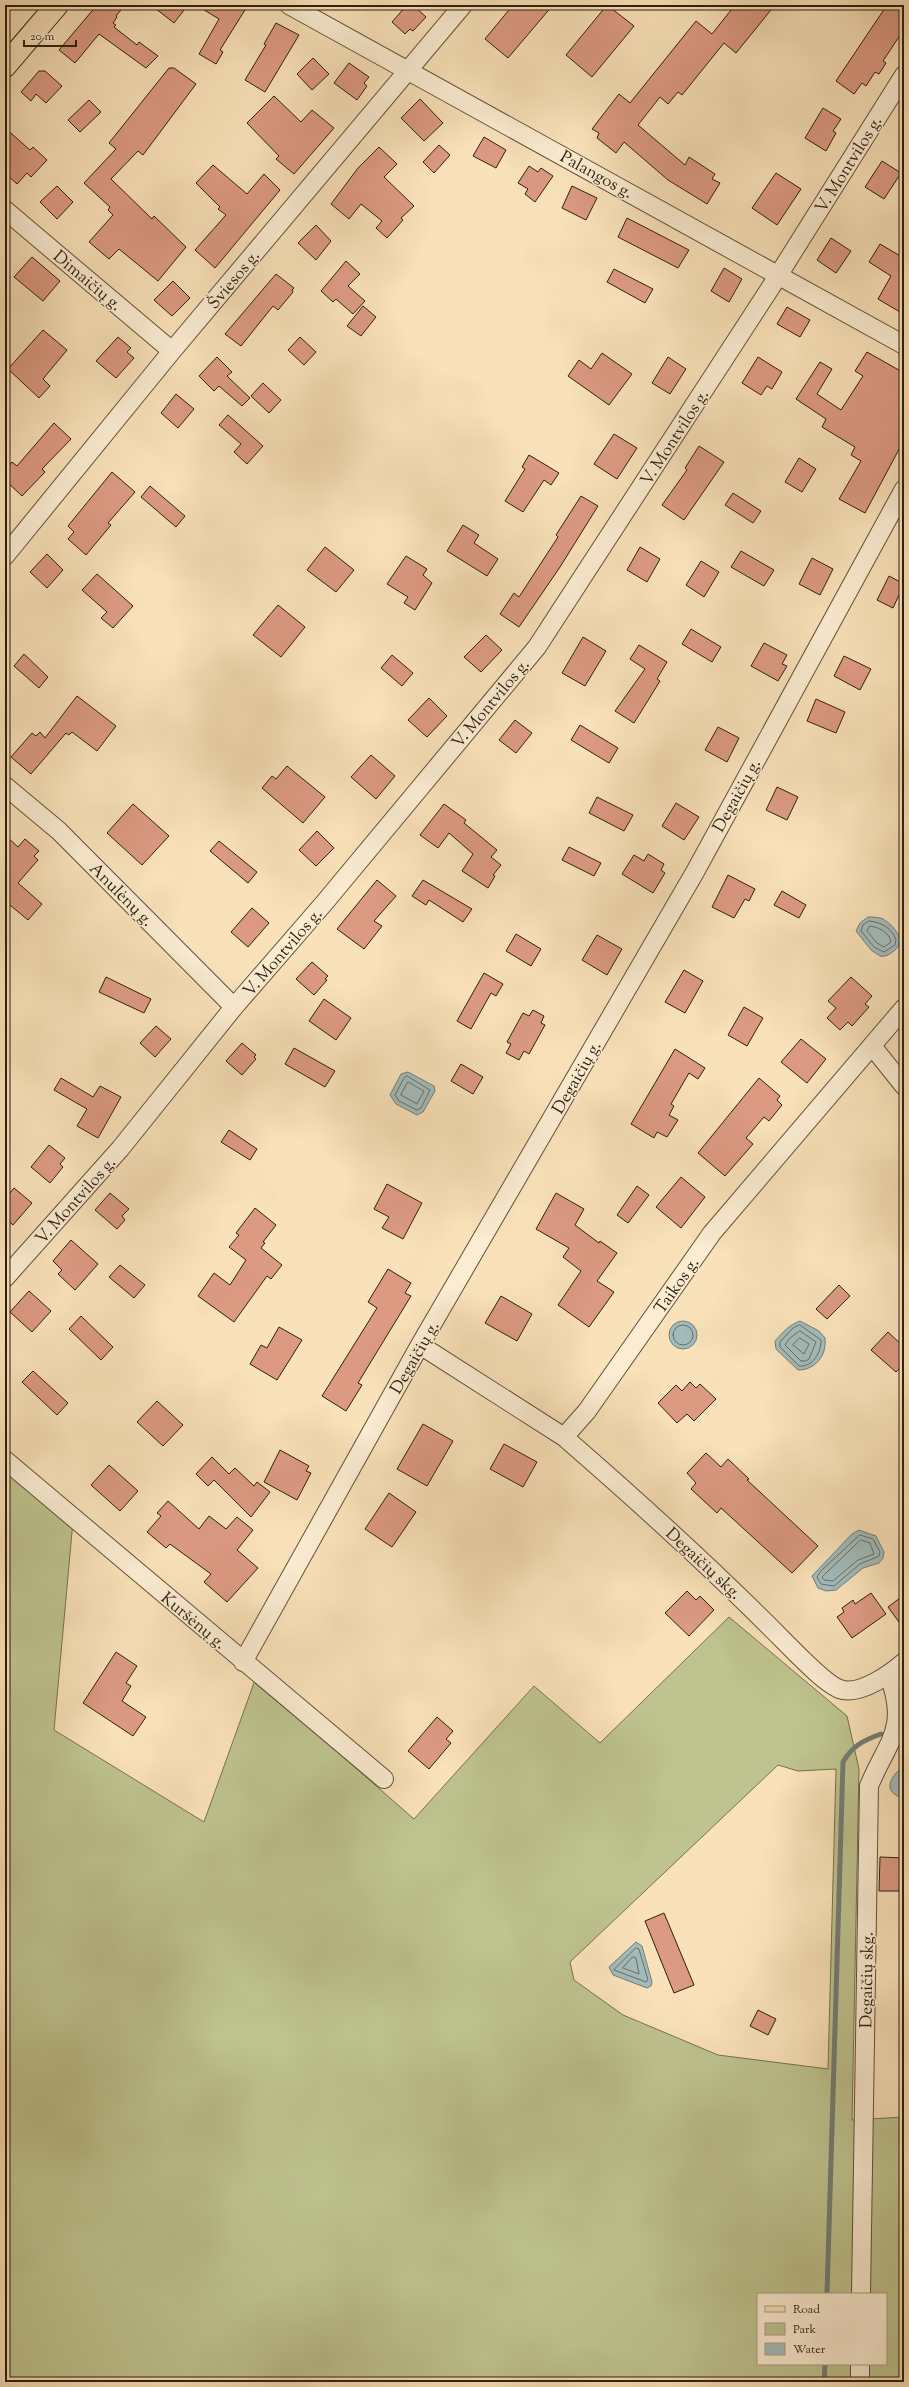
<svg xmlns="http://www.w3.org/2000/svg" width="909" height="2387" font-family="'Sorts Mill Goudy',serif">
<rect width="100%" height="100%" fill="#f9e1b9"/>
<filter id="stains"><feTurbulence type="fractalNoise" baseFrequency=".005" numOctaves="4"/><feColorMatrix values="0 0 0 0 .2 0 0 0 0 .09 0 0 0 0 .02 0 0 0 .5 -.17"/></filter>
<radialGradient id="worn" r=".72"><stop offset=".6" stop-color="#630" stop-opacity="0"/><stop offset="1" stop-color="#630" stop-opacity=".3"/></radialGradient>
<path fill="#bec38f" stroke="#76714e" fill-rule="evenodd" d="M5,1462L73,1521L54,1730L204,1822L255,1680L414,1819L534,1686L600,1743L729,1617L847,1716L859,1769L852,2120L904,2117V2382H5ZM778,1765L798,1771L836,1769L828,2069L718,2055L623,2015L574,1980L570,1962ZM758,2294H886V2364H758Z"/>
<path fill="#a3bbbb" stroke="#747d75" d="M868,917C872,917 879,917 883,919C894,926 907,940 894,951C890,954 886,957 880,956L871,950L856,931L860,923Z
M408,1072L434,1086L435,1091L423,1112L417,1115L396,1104L390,1095L401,1074Z
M800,1321L819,1331L825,1338C827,1356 815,1370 798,1370L776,1349L775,1341C783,1332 789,1325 800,1321Z
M669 1335a14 14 0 1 1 28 0a14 14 0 1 1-28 0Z
M859,1530L876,1536L884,1552L883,1558L879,1563L863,1568L836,1590L826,1591L818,1588L812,1576L852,1534Z
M904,1766V1798C881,1793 890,1776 904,1766Z
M636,1942L642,1946L652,1982L651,1986L647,1988L613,1975L609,1967Z"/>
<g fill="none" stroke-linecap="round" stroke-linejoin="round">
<path stroke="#686d64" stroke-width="1" d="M869,921C881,922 892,928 896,940L895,945L884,952L874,947L861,931L863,925Z
M870,926C879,927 890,933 891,942L884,947L877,943L867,931Z
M407,1076L430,1090L421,1108L417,1110L399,1101L395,1095L404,1078Z
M408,1082L424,1091L417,1104L401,1095Z
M800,1325L821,1340C821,1353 813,1367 799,1366L780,1347V1342L793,1328Z
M673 1335a10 10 0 1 1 20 0a10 10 0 1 1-20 0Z
M800,1331L816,1342L809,1359L806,1361H801L785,1345L789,1339Z
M800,1338L809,1344L804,1354L793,1345Z
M860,1535L873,1539L880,1552L879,1556L860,1564L834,1586L821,1584L817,1577L821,1571Z
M861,1540L870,1543L874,1554L858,1560L833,1581L824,1580L822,1577L825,1574Z
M636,1948L639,1949L648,1980L646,1982L614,1970Z
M633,1957L636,1958L639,1974L623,1968Z"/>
<path stroke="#747d75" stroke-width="5" d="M827,2294L843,1762C852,1746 864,1740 881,1734
M824,2382L825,2364"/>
</g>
<path fill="#dc9a83" stroke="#2e1f0d" d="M97,5H125L116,16L117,17L113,23L116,25L114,27L137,45L139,42L158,56L146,68L99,34L75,63L59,50Z
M151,5H188L174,23Z
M196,5H248L220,50L223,52L216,64L199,54L219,19Z
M407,5H413L426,17L413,31L410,29L405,34L392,22Z
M513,5H553L508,58L485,39Z
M607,5L634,26L592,77L566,55Z
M735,5H775L736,53L724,43L682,95L678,92L668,104L660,97L638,125L685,165L689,157L715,174L712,179L720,183L707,204L668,180L624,142L616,153L597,138L599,133L592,129L619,94L630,103L696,21L712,34Z
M887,5H896L904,10V29L883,61L886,63L879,74L875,72L866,86L862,83L854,94L836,81Z
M276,23L299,35L265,92L245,80L266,45L264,44Z
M313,58L329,74L312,90L297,74Z
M349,63L369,77L364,83L367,86L357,100L334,83Z
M169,68H174L196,84L143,155L138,151L111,179L152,219L154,216L186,247L158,281L119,249L109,259L89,242L113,215L108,210L110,207L84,183L116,149L109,143Z
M39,71H45L62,86L46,103L36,94L31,101L21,92Z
M274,96L301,122L312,110L334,128L294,174L276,159L279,156L247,123Z
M420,99L443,123L424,141L401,118Z
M89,100L101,112L80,132L68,120Z
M823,108L841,119L833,131L836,133L826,151L805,138Z
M5,128L30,150L33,147L47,160L31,177L27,173L17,184L5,173Z
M484,137L506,150L496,168L473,156Z
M439,145L450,155L434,173L423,162Z
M379,147L397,164L384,177L414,206L401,218L403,220L387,238L376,228L382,221L361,204L349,219L331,204L358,168Z
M882,161L901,173L884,199L865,187Z
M213,165L247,194L264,174L280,190L215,268L195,250L226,215L218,209L220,207L196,183Z
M529,166L538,172L541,168L553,176L535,202L525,194L528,189L518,183Z
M776,173L801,189L777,225L752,208Z
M57,186L73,202L57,219L40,202Z
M572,186L597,198L586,220L562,208Z
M627,218L689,250L678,268L618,237Z
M316,225L331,241L316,260L298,243Z
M831,238L851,251L836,273L817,260Z
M880,244L902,257L904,254V305L900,312L878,299L891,276L869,262Z
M32,257L60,281L43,301L14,277Z
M346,261L360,274L348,286L365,301L353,314L336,299L333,302L321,291Z
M724,268L742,279L729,302L711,291Z
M614,269L653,289L645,303L607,282Z
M276,274L294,288L292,290L293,292L278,310L273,306L241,346L225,334Z
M173,281L190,298L172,316L154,300Z
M363,306L376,317L361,336L347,326Z
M787,307L810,320L800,337L777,324Z
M43,330L67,350L43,379L50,386L39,398L8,369Z
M118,337L131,348L127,352L134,358L116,378L96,361Z
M300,337L316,352L304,365L288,350Z
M867,352L904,373V440L865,513L839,499L861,461L851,455L855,447L822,427L826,419L796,399L820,362L832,369L817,394L841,410L863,376L855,371Z
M602,353L632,374L609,405L568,376L579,360L591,369Z
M217,357L232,372L227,376L250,398L242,406L219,386L214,391L199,376Z
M668,357L686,369L670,394L652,383Z
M758,357L782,372L772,389L767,386L761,395L742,383Z
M263,383L281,400L269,413L251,396Z
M176,394L194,409L178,428L161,413Z
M228,415L263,446L247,464L234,452L241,444L219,425Z
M54,423L71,439L42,469L45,472L22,496L5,480V470L12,462L17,466Z
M614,434L637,448L617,479L594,464Z
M699,446L724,462L684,520L662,505L687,470L685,468Z
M529,455L559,473L551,485L544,480L523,512L505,501L525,469L522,467Z
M799,458L816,469L802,492L785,482Z
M112,472L135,492L108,523L111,525L86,555L68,539L74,532L68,526Z
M150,486L185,516L176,527L141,497Z
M733,493L761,511L753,523L725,505Z
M581,496L598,506L560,567L519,627L500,614L514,593L519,597L558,537L556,535Z
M463,525L479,535L474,543L498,559L487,576L447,551Z
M325,547L354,570L336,592L307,570Z
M640,547L660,559L647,582L627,570Z
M741,551L774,570L764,586L731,567Z
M47,554L63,570L47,588L30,572Z
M406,556L427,569L423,575L432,583L415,610L404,603L408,597L387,584Z
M812,558L833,569L820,595L799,584Z
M701,561L719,572L704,597L686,585Z
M97,574L133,606L113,628L101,618L107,612L82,590Z
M889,576L904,584L893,608L877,600Z
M278,605L305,627L281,657L253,635Z
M691,629L721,647L712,662L682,644Z
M486,635L502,650L481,672L464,657Z
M583,637L606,651L585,686L562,673Z
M764,643L787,655L782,664L787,666L778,681L751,666Z
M639,645L667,662L657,679L660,681L634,723L615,711L645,669L630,659Z
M24,654L48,677L39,688L14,666Z
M392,655L413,673L402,686L381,668Z
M844,656L871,669L860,690L834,676Z
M77,696L116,726L97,751L72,732L69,735L66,733L31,774L11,757L32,733L36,736L40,732L45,738Z
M429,698L447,716L427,737L408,720Z
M816,699L845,712L836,733L807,721Z
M515,720L532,733L516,753L499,740Z
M580,725L618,748L609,763L571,740Z
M718,727L739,738L727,762L705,750Z
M371,755L395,776L376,799L351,777Z
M287,766L325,797L303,823L262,788L272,776L276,779Z
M777,787L798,797L787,820L766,810Z
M597,797L633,815L624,831L589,813Z
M676,803L699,817L684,840L662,826Z
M133,804L169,836L142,865L107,833Z
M444,804L466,820L464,823L497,850L491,857L501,865L493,875L495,876L488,888L462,871L473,854L449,833L438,848L420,835Z
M317,831L334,848L316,866L299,850Z
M5,835L18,847L25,839L39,851L34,856L38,860L18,883L42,904L28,920L5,901Z
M219,841L257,872L248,883L210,851Z
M569,847L601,863L594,876L562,860Z
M648,854L664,864L661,870L665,873L653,893L622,874L634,855L644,861Z
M728,875L755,889L749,901L745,899L734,918L712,907Z
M377,880L396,896L374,921L382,926L364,949L337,929Z
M423,880L472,909L463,922L429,900L426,905L412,896Z
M782,891L806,905L799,918L774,905Z
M252,908L269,923L248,947L231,932Z
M516,934L541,949L531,966L506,951Z
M597,935L622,949L607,975L582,960Z
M312,962L328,976L325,979L327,980L314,995L296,979Z
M684,970L703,981L685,1013L665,1002Z
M484,973L503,984L496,996L491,993L471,1029L457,1021Z
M106,977L151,999L144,1013L99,992Z
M851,977L872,996L865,1004L869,1007L852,1026L848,1022L840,1030L827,1018L836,1008L828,1001Z
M324,999L351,1018L336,1040L309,1021Z
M744,1007L763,1018L747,1046L728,1035Z
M533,1010L544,1016L541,1023L545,1025L529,1054L524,1051L519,1060L506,1053L511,1044L507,1042L523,1013L529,1016Z
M156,1026L171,1039L155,1057L140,1043Z
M801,1039L826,1059L807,1083L781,1062Z
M242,1043L256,1055L254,1057L256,1059L242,1075L226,1061Z
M294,1048L335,1071L325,1087L285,1064Z
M675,1049L705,1068L698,1079L689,1073L671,1104L674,1106L669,1115L678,1120L667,1137L657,1132L654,1138L631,1124Z
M461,1064L483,1077L473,1094L451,1081Z
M61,1078L93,1097L100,1086L121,1097L98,1138L77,1126L87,1109L54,1090Z
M759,1078L780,1096L777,1100L782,1105L769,1121L764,1117L746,1138L753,1144L725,1176L698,1153Z
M229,1130L257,1149L250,1160L221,1142Z
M49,1145L65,1158L60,1164L63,1167L50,1183L31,1167Z
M681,1177L705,1197L681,1228L656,1207Z
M387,1184L422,1203L403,1239L382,1228L389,1217L374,1209Z
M637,1186L649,1195L628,1223L617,1215Z
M14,1188L32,1203L13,1225L5,1218V1199Z
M110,1193L129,1209L122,1216L125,1220L117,1229L95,1210Z
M556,1193L584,1209L575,1225L599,1243L600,1241L617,1253L597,1281L614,1292L589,1327L558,1305L581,1271L563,1257L569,1248L536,1229Z
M255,1208L276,1225L263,1242L265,1243L261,1248L282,1265L271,1279L267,1276L234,1322L198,1296L214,1273L230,1285L246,1260L229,1247L239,1235L236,1233Z
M71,1240L98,1264L75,1290L58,1274L62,1270L53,1261Z
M120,1265L145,1285L134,1298L109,1277Z
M388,1269L411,1283L405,1293L411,1296L358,1383L362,1385L346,1411L322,1396L377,1308L368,1302Z
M839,1285L850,1296L827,1319L816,1309Z
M29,1291L51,1311L32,1332L10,1312Z
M501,1296L532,1314L517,1341L485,1323Z
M81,1316L113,1347L101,1360L69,1329Z
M279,1327L302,1340L277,1380L250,1364L261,1345L267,1348Z
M888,1332L904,1347V1364L896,1372L871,1350Z
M33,1371L68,1403L57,1415L22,1382Z
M690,1382L696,1388L700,1384L716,1399L694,1421L687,1414L677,1423L658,1403L676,1385L682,1391Z
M157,1401L183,1425L163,1446L137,1422Z
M423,1424L453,1441L427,1486L397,1469Z
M504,1444L537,1462L523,1487L490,1469Z
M280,1450L309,1466L306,1471L311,1473L297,1500L264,1482Z
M706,1453L721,1467L728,1459L749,1479L747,1480L818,1546L792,1573L721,1508L717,1513L691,1489L696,1483L687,1473Z
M212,1457L229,1474L235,1468L254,1486L257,1482L270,1492L251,1517L214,1480L208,1486L196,1474Z
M109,1465L138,1491L120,1511L91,1485Z
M389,1493L416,1512L392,1547L365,1529Z
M168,1501L199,1529L209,1516L226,1529L237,1517L253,1530L237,1550L258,1568L227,1602L204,1582L211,1574L170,1544L166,1548L147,1532L161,1516L157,1513Z
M687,1591L696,1600L700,1596L714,1610L689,1636L665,1613Z
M871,1593L886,1614L852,1638L837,1617L844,1612L842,1608L853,1600L855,1604Z
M904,1595V1629L888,1607Z
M116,1652L137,1666L126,1683L131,1686L122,1701L146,1717L133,1736L83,1703Z
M437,1717L453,1731L446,1739L451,1743L429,1769L408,1751Z
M880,1857L904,1858V1891H879Z
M664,1913L694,1985L674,1993L645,1921Z
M758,2010L776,2019L768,2035L750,2026Z"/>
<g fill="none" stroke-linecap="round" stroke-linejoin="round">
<g stroke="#615038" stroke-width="20">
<path id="minor" d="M289,5L904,345
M5,210L172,351
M5,556L172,351L463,5
M5,786L59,831L234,1007
M872,1046L904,1086
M5,1278L120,1149L234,1007L325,902L537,647L769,290L904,75
M420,1345L564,1437L587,1411L712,1233L904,1008
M564,1437C640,1503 714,1570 785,1642C796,1653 829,1688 843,1690C862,1694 890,1674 904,1662
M5,1460L384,1779
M243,1662L420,1345L695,872L904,489
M861,2294L869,1786C887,1742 909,1729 889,1676
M860,2382V2364"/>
</g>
<g stroke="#2e1f0d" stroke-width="24">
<path id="major" d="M5,66L57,5"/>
</g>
<use href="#minor" stroke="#fbecd2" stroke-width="18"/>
<use href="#major" stroke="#f9e1b9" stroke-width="22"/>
</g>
<g text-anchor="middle" stroke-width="3" stroke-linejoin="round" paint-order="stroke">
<g font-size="17" fill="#2e1f0d" stroke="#fbecd2">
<text transform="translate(848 164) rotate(-58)" y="6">V. Montvilos g.</text>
<text transform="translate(597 174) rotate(29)" y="6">Palangos g.</text>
<text transform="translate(233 279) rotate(-50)" y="6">Šviesos g.</text>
<text transform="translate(88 280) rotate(40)" y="6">Dimaičių g.</text>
<text transform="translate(674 437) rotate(-57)" y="6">V. Montvilos g.</text>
<text transform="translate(490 703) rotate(-50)" y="6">V. Montvilos g.</text>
<text transform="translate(736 795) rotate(-61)" y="6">Degaičių g.</text>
<text transform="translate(122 894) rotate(45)" y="6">Anulėnų g.</text>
<text transform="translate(282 952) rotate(-49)" y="6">V. Montvilos g.</text>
<text transform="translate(576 1077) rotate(-60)" y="6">Degaičių g.</text>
<text transform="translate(75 1200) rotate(-48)" y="6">V. Montvilos g.</text>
<text transform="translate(676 1285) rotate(-55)" y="6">Taikos g.</text>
<text transform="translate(414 1357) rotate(-60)" y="6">Degaičių g.</text>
<text transform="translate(704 1563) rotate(43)" y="6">Degaičių skg.</text>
<text transform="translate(194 1620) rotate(40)" y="6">Kuršėnų g.</text>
<text transform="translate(866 1980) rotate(-89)" y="6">Degaičių skg.</text>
</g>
</g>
<rect width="909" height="2387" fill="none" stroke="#f9e1b9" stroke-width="20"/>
<rect x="6" y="6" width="897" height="2375" fill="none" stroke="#2e1f0d" stroke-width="2"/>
<rect x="10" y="10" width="889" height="2367" fill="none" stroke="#2e1f0d"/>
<rect x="757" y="2293" width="130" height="72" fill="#fbecd2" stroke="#a99a83"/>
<rect x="765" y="2306" width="20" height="6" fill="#f9e1b9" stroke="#a99a83"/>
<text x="793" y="2313" font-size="12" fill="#2e1f0d">Road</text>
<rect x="765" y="2323" width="20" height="12" fill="#bec38f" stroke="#a99a83"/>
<text x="793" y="2333" font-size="12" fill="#2e1f0d">Park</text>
<rect x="765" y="2343" width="20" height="12" fill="#a3bbbb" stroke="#a99a83"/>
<text x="793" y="2353" font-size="12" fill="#2e1f0d">Water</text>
<path d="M24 40v6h52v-6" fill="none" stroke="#2e1f0d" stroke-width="2"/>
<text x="30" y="40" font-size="12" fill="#2e1f0d" stroke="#fbecd2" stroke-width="3" paint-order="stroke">20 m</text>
<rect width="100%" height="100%" filter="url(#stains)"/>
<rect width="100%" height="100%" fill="url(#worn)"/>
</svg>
